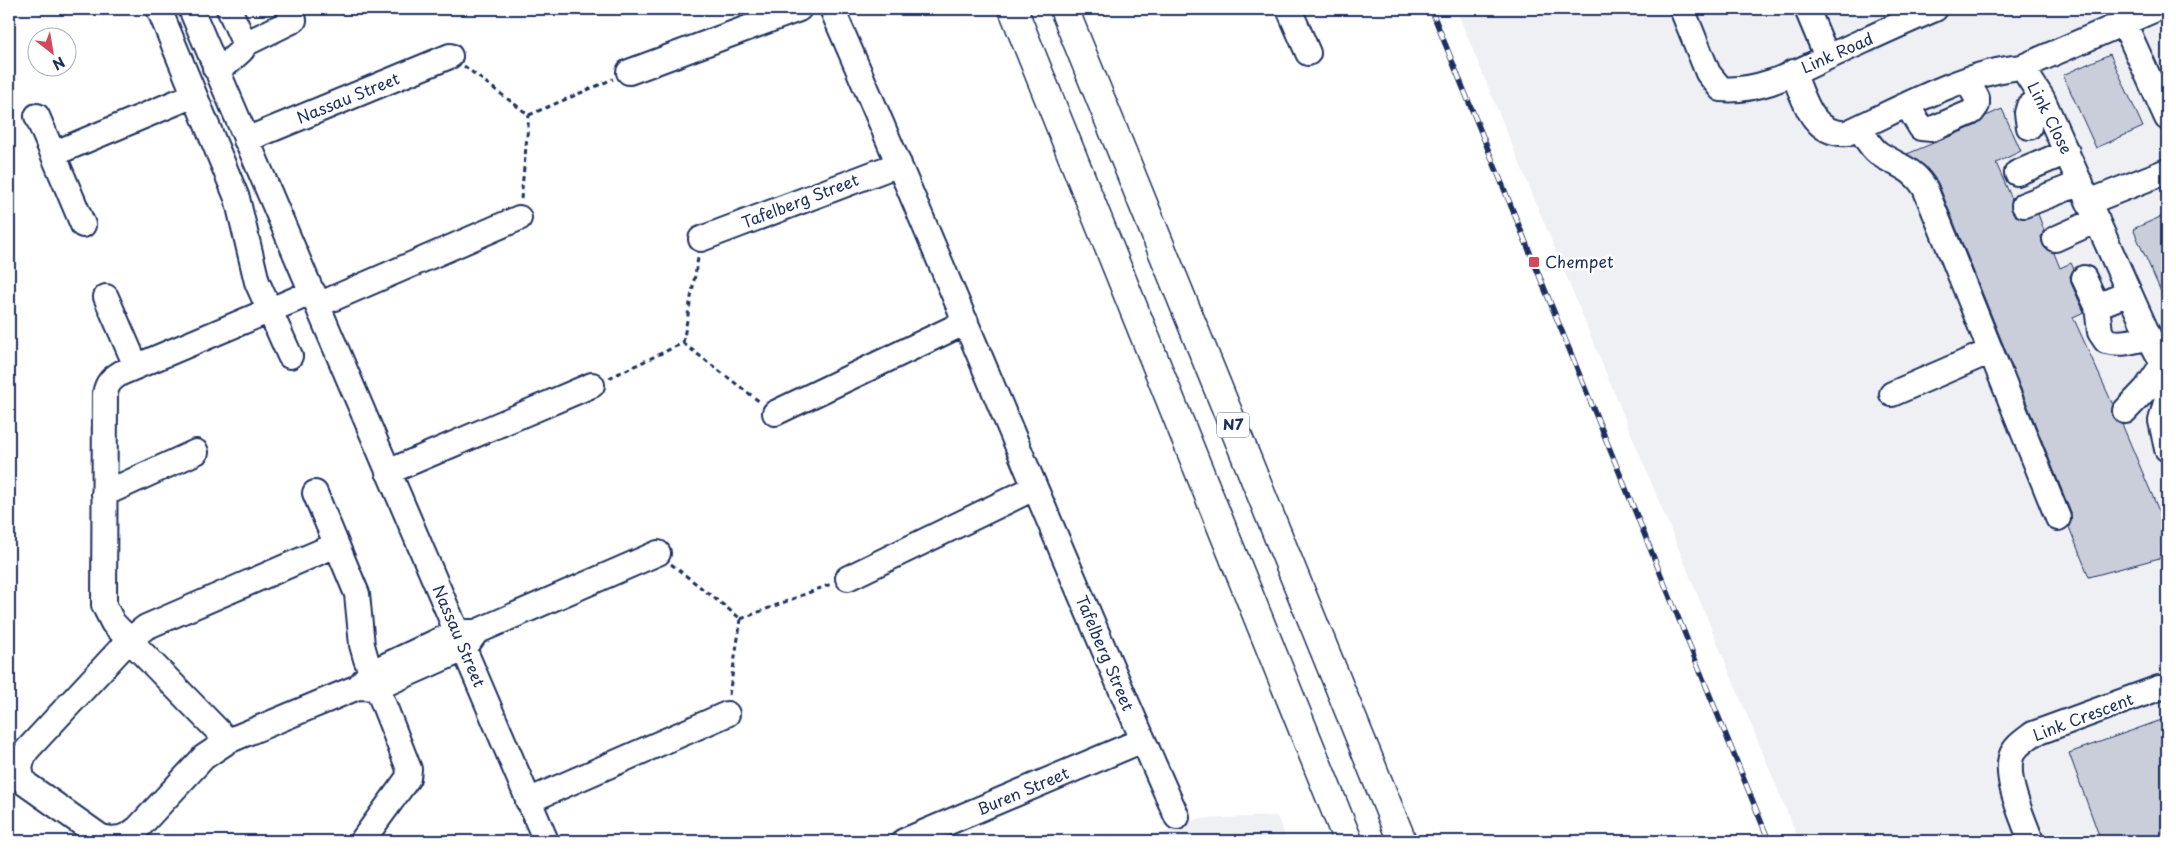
<svg xmlns="http://www.w3.org/2000/svg" width="2176" height="850" font-family="'Playpen Sans',sans-serif">
<rect width="100%" height="100%" fill="#fff"/>
<filter id="ink" filterUnits="userSpaceOnUse"><feTurbulence type="fractalNoise" baseFrequency=".02" numOctaves="2"/><feDisplacementMap in="SourceGraphic" scale="10" xChannelSelector="R" yChannelSelector="G"/><feConvolveMatrix kernelMatrix="1 2 1 2 8 2 1 2 1" color-interpolation-filters="sRGB"/></filter>
<g filter="url(#ink)">
<path fill="#eff0f4" d="M1456,9H2167V841H1799Z
M1277,816L1287,841H1144L1197,819Z"/>
<path fill="#caceda" stroke="#1b2f5e" d="M2110,54L2143,127L2096,148L2063,75Z
M2002,109L2021,151L1996,163L2012,199L2011,209L2015,215L2021,218L2038,214L2044,230L2041,237L2043,245L2047,250L2054,253L2060,268L2071,263L2074,269L2070,276L2071,283L2084,312L2073,317L2113,405L2112,415L2116,421L2122,424L2167,530V556L2089,577L2069,527L2071,520V513L1938,183L1925,166L1907,154L1977,125L1986,116Z
M2167,214V305L2133,229Z
M2167,718V841H2101L2069,753Z"/>
<g fill="none" stroke-linecap="round" stroke-linejoin="round">
<g stroke="#1b2f5e" stroke-width="28">
<path id="minor" d="M159,9L237,198L257,282L290,356
M191,9L546,841
M832,9C949,277 1058,550 1177,817
M1289,9L1308,53
M1682,9L1708,73L1721,89C1762,93 1801,69 1837,53C1870,38 1902,23 1935,9
M1807,9L1827,57
M2124,23L2167,118
M243,45L294,20
M2022,67L2156,9
M215,68L229,62L242,50L243,40L229,9
M629,72L799,9
M1793,72C1804,98 1812,136 1847,133C1900,109 1964,72 2022,67L2042,98L2149,337L2163,364L2167,367
M1907,105L1921,128L1932,129L1972,112L1977,105V98L1967,81
M37,116L83,225
M2029,127L2027,113L2029,106L2042,98
M1859,128C1865,136 1870,147 1878,153C1897,166 1912,167 1925,188L2058,518
M246,140L450,56
M53,154L194,95
M2017,173L2067,152
M2089,202L2167,171
M2024,205L2081,183
M701,239L899,164
M2055,239L2097,220
M2084,278L2097,306
M2129,293L2097,306L2100,332L2106,341C2122,345 2134,341 2149,337
M106,297L136,366
M318,305L519,218
M1892,394L1991,351
M2167,398L2161,421L2167,449
M2125,411L2146,389L2163,364
M775,413L966,322
M388,472L592,385
M315,493L357,594L362,645L366,659L409,769L408,778L362,841
M104,494L196,452
M336,545L146,627L129,640L27,750C20,762 17,772 26,784L101,837L111,839L121,838L130,834L138,828L204,757L228,741L358,687L370,673L457,632H476L658,553
M848,578L1034,488
M360,687L376,688L464,649L474,635
M228,741L113,623L104,605L105,394C107,383 111,379 121,373L313,292
M528,801L727,714
M904,841L1143,740
M2031,841C2023,818 2005,782 2011,757C2014,747 2025,740 2033,734L2159,688"/>
</g>
<g stroke="#1b2f5e" stroke-width="31">
<path id="highway" d="M1013,9L1348,841
M1064,9L1402,841"/>
</g>
<path stroke="#1b2f5e" stroke-width="3" stroke-dasharray="5 4" stroke-linecap="butt" d="M464,66L529,115
M529,115L613,79
M521,199L529,115
M683,343L760,402
M683,343L698,258
M609,378L683,343
M671,564L741,619
M741,619L831,584
M729,695L741,619"/>
<use href="#minor" stroke="#fff" stroke-width="24"/>
<use href="#highway" stroke="#fff" stroke-width="28"/>
<g stroke="#1b2f5e" stroke-width="5.5">
<path id="rail" d="M1431,9L1769,841"/>
</g>
<use href="#rail" stroke="#fff" stroke-width="4" stroke-dasharray="11" stroke-linecap="butt"/>
</g>
</g>
<rect fill="#d1495b" stroke="#fff" stroke-width="2" x="1528" y="256" width="12" height="12" rx="2.5"/>
<g text-anchor="middle" stroke-width="5" stroke-linejoin="round" paint-order="stroke">
<rect fill="#fff" stroke="#5f6d8e" stroke-width="1" x="1217" y="412.5" width="32" height="25" rx="4"/>
<g font-size="15" font-weight="bold" fill="#1b2f5e">
<text x="1233" y="430">N7</text>
</g>
<g font-size="16" fill="#1b2f5e" stroke="#fff">
<text transform="translate(1837 53) rotate(-24)" y="6">Link Road</text>
<text transform="translate(348 98) rotate(-22)" y="6">Nassau Street</text>
<text transform="translate(2050 118) rotate(63)" y="6">Link Close</text>
<text transform="translate(800 201) rotate(-21)" y="6">Tafelberg Street</text>
<text transform="translate(459 636) rotate(67)" y="6">Nassau Street</text>
<text transform="translate(1105 653) rotate(67)" y="6">Tafelberg Street</text>
<text transform="translate(2083 717) rotate(-21)" y="6">Link Crescent</text>
<text transform="translate(1023 791) rotate(-23)" y="6">Buren Street</text>
</g>
<g font-size="16" fill="#1b2f5e" stroke="#fff" text-anchor="start">
<text x="1545" y="268">Chempet</text>
</g>
</g>
<rect width="2176" height="850" fill="none" stroke="#fff" stroke-width="30"/>
<rect x="15" y="15" width="2146" height="820" fill="none" stroke="#1b2f5e" stroke-width="2" filter="url(#ink)"/>
<g transform="translate(52 52) rotate(149)"><circle r="24" fill="#ffffff" stroke="#a4acbf"/>
<path d="M0-4L9 19L0 12L-9 19Z" fill="#d1495b"/>
<text y="-8" font-size="14" font-weight="bold" text-anchor="middle" fill="#1b2f5e">N</text>
</g>
</svg>
